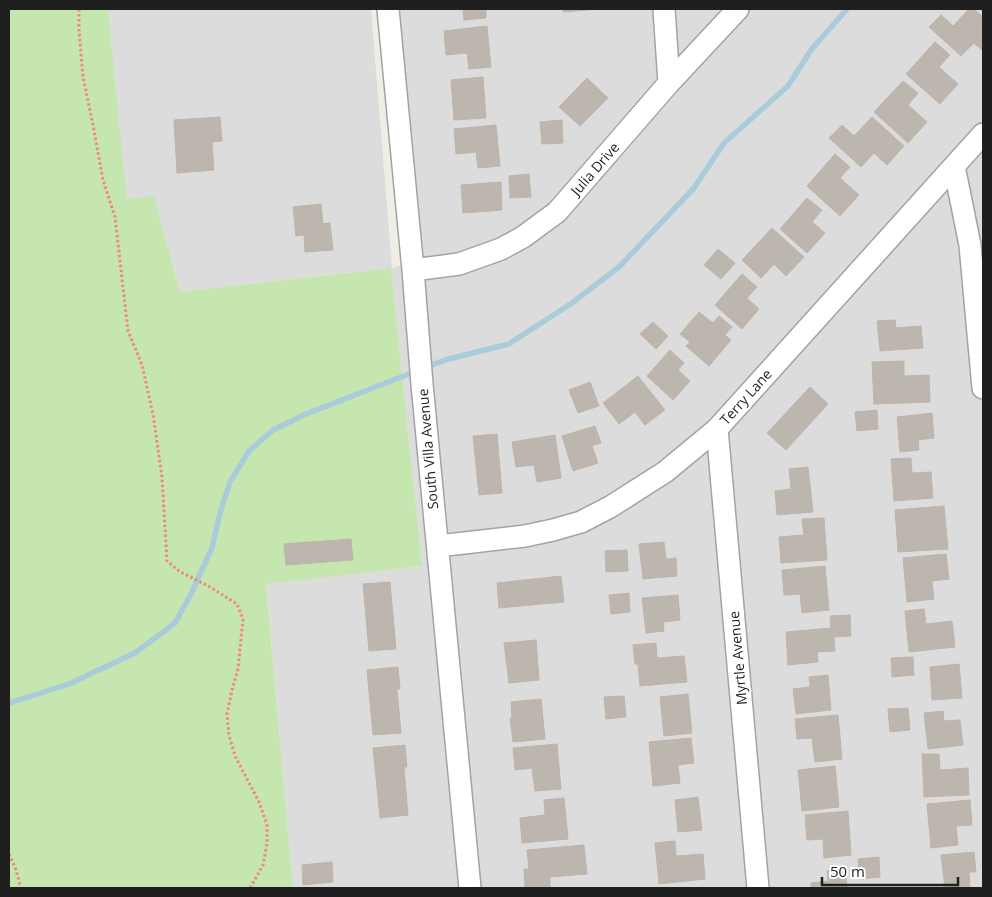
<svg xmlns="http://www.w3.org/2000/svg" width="992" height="897" font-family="'Open Sans',sans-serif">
<rect width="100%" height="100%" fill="#efede6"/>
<path fill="#dddcdc" d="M108,9H371L392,268L422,261L396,9H983V888H293L266,583L422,566L391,268L180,292L154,197L127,200Z"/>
<path fill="#c6e6af" d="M9,9H108L127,199L154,196L180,292L391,268L422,566L266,584L293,888H9Z"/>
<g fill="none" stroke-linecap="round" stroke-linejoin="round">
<path stroke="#a9ccda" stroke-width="5.5" d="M9,703L69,684L135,653L175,623L191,594L212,548L220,513L230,482L249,451L273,430L306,414L445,360L509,344L572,303L619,267L694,188L724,143L788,86L811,50L847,9"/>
</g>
<path fill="#bcb6af" stroke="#c0b4a9" d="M463,9H486V18L464,20Z
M563,9H600L563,12Z
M969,9H974L983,17V51L974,43L961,56L929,27L941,15L953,26Z
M487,26L491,67L469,69L467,53L446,55L444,31Z
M935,42L950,55L939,67L958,84L940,104L906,74Z
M483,77L486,118L454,120L451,80Z
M587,78L608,98L580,126L559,107Z
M903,81L918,93L908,105L927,122L908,143L874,112Z
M220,117L222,141L212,142L214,170L177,173L174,120Z
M872,117L904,146L887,165L874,153L861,167L829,138L842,125L854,136Z
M562,120L563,143L542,144L540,122Z
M496,125L500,166L478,168L476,152L456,154L454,129Z
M835,154L850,167L840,178L859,195L840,216L807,186Z
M529,174L531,197L510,198L509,176Z
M501,182L502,210L463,213L461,185Z
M807,198L822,210L812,222L825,233L807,253L780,229Z
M321,204L323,224L330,223L333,250L305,252L304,235L296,236L293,207Z
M772,228L804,257L786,276L774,264L761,278L742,260Z
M718,249L735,263L721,279L704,265Z
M742,274L757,287L747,298L759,309L742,329L715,305Z
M699,312L713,323L719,316L732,327L725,335L731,340L709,366L686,346L690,342L680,334Z
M895,320L896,328L921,326L923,348L880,351L877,321Z
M653,322L668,336L656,349L640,334Z
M670,350L684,363L678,370L690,381L673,400L647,376Z
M904,361V376L929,375L930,402L874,404L872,362Z
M638,376L665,410L645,425L635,412L619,424L603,403Z
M590,382L599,406L578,413L569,390Z
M810,387L828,404L786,450L767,433Z
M877,410L878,429L857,431L855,412Z
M932,413L934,438L918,440L919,450L900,452L897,417Z
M595,426L601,443L592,446L598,463L573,471L562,436Z
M497,434L502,493L479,495L473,436Z
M555,435L561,478L537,482L534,465L516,467L512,442Z
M911,458L912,473L931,472L933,498L894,501L891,459Z
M808,467L813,512L777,515L775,491L791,489L789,469Z
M944,506L948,549L898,552L895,510Z
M824,518L827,560L781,563L779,537L804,535L802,519Z
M351,539L353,560L286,565L284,544Z
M664,542L666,559L676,558L677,576L643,579L639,544Z
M627,550L628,571L606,572L605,551Z
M946,554L949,579L932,581L934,599L907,602L903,558Z
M825,566L829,610L802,613L800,594L784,595L782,570Z
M561,576L564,602L499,608L497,583Z
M390,582L396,649L369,651L363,584Z
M629,593L630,612L611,614L609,595Z
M678,595L680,620L663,622L664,631L646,633L642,598Z
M924,609L926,624L952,621L955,647L909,652L905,611Z
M850,615L851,636L834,637L835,651L817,652L818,662L788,665L786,632L831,628L830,616Z
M536,640L539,680L509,683L504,643Z
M656,643L657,658L684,656L687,682L640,686L638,664H635L633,645Z
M913,657L914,675L892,677L891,658Z
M959,664L962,698L932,700L930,667Z
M398,667L400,689H397L401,733L373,735L367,670Z
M828,675L831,710L796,714L793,689L810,687L809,677Z
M688,694L692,733L664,736L660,697Z
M624,696L626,717L606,719L604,697Z
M541,699L545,739L513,742L510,718H512L511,702Z
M908,708L910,730L890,732L888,709Z
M943,711L944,721L960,720L963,745L928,749L924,713Z
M838,715L842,759L815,762L812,738L797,739L795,719Z
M691,738L694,763L678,765L680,783L653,786L649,742Z
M557,744L561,789L535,791L532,768L515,770L513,748Z
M405,745L407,767H404L408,815L380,818L373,748Z
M922,754H939L940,770L968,768L969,795L924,797Z
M835,766L839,807L802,811L798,770Z
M698,797L702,830L678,832L675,800Z
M564,798L568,839L522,843L520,818L545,815L544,800Z
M970,800L972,825L956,826L958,845L931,848L927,804Z
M848,811L851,855L824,858L823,839L807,840L805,815Z
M675,841L676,856L703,854L705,879L659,884L655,843Z
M584,845L587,874L550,877V888H525L524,869H529L527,850Z
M974,852L976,872H969L970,888H945L941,855Z
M879,857L880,877L860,879L858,859Z
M332,862L333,882L303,885L302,865Z
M845,869L847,888H811V883L828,881L827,871Z"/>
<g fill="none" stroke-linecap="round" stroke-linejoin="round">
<g stroke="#a3a3a3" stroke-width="24">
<path id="street" d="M388,9L413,270L422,384L470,888
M664,9L669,83
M954,166L970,245L983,388
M413,270L459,264L501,249L523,237L557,212L669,83L738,9
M717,429L758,888
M438,546L525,536L553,530L581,522L610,507L665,472L717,429L983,134"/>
</g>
<path stroke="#f28974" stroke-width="3" stroke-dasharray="2.5 2.5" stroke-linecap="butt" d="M79,9V30L83,77L93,125L103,180L115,217L128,331L142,365L153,414L162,477L167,561L179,571L210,587L237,604L243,619L238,669L232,690L227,714L229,735L235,756L259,802L267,825V844L263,865L250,888
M9,854L15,867L21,888"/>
<use href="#street" stroke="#fff" stroke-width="21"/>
</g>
<g text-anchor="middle" stroke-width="4.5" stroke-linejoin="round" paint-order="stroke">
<g font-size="14" fill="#1f1f1f" stroke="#fff">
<text transform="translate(595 169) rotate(-49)" y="5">Julia Drive</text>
<text transform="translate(746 397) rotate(-48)" y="5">Terry Lane</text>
<text transform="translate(428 449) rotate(-95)" y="5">South Villa Avenue</text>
<text transform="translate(738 658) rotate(-95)" y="5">Myrtle Avenue</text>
</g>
</g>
<rect width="992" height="897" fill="none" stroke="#1f1f1f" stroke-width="20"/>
<path d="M822 877v8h136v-8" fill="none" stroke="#1f1f1f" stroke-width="2.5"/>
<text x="830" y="877" font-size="15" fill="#1f1f1f" stroke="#ffffff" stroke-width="4" paint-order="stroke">50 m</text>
</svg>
